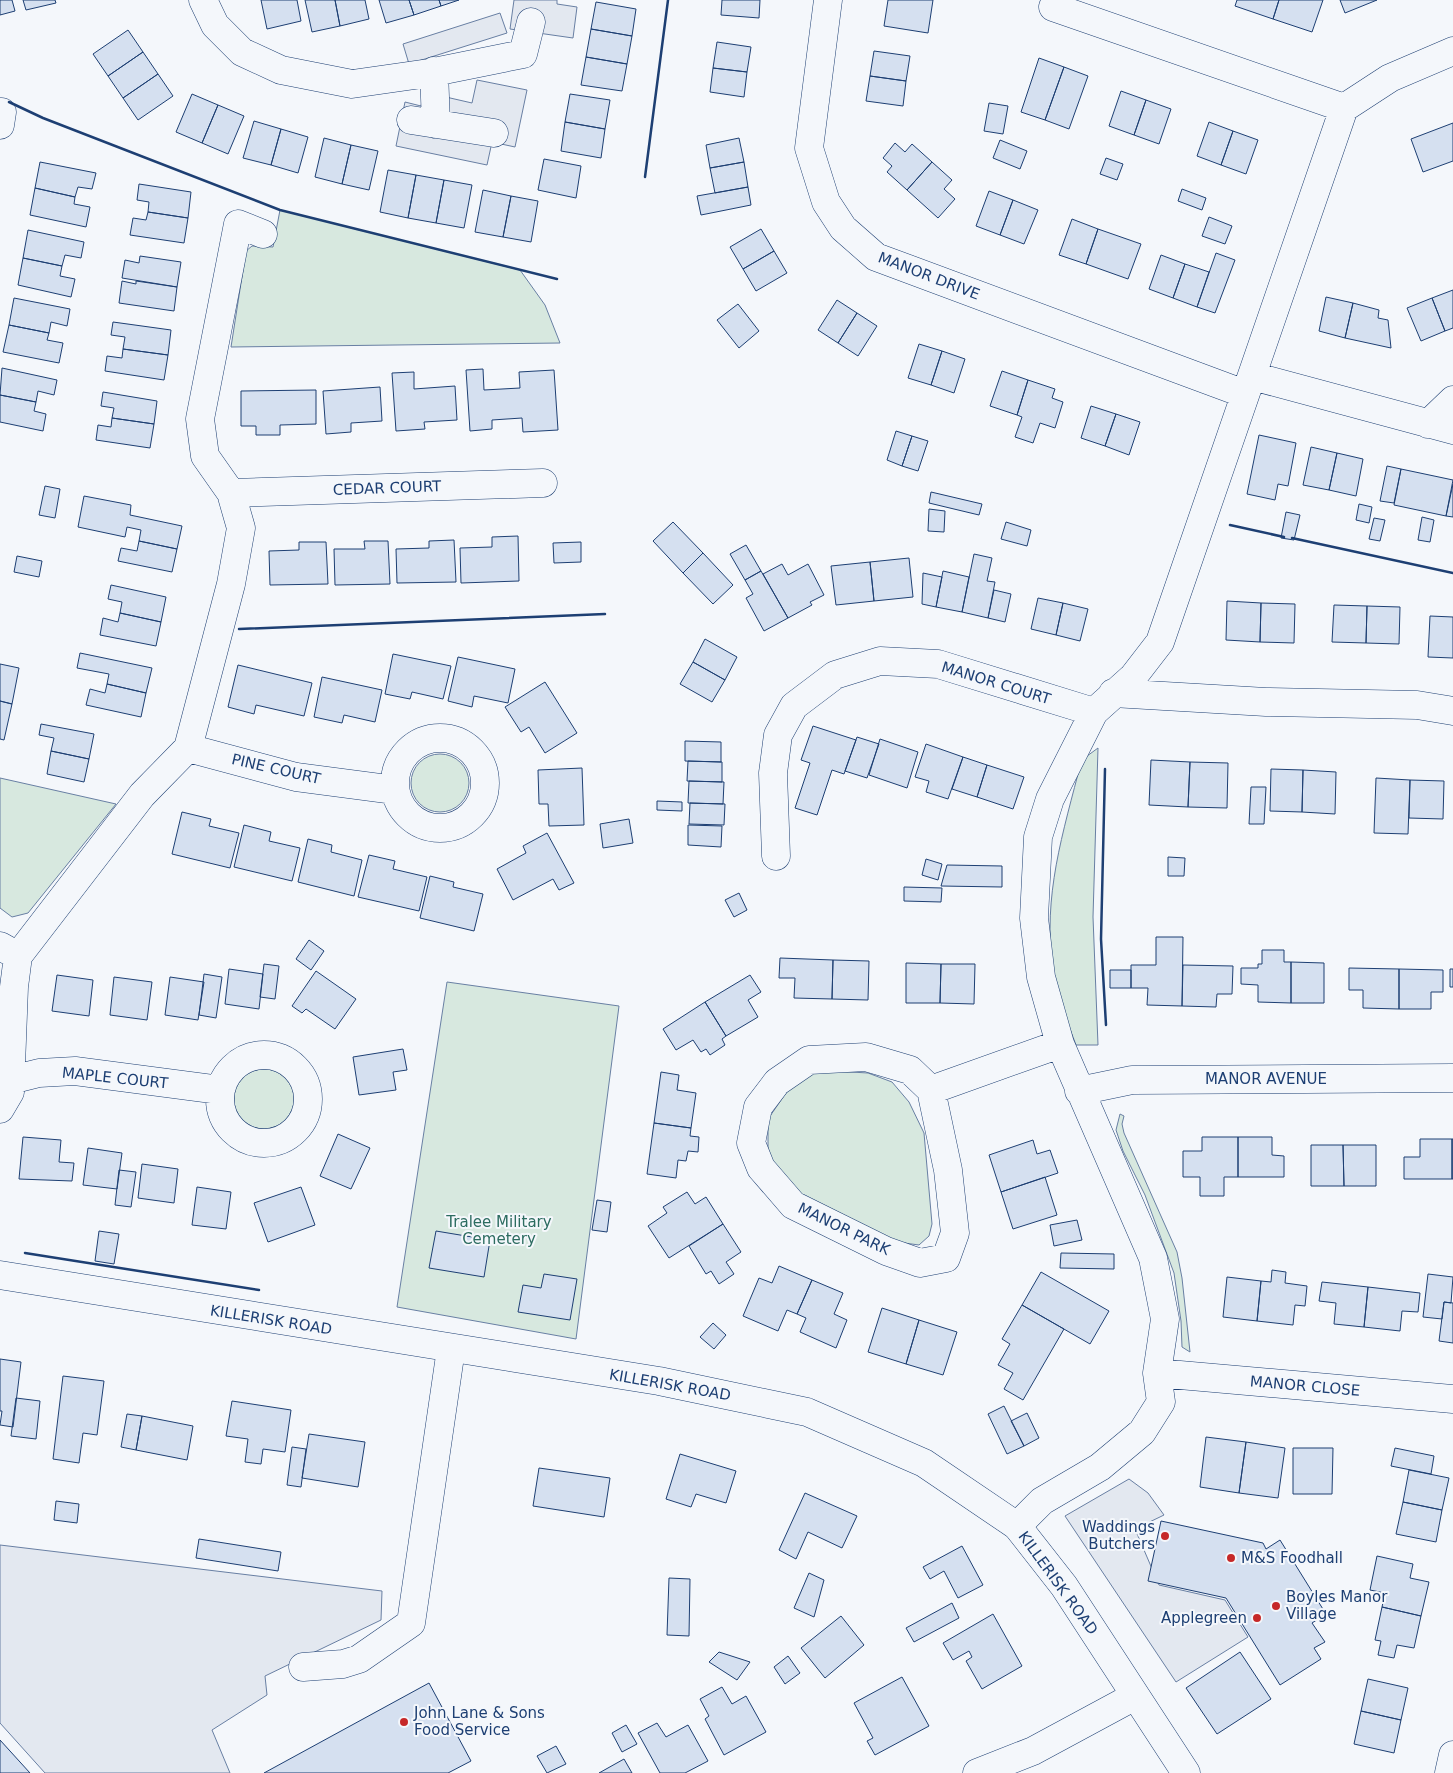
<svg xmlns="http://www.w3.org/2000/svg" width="1453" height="1773" font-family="'DejaVu Sans',sans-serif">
<rect width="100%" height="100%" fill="#f4f7fb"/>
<path fill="#d7e8df" stroke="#687fa3" d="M280,210L520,270L545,305L560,343L231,347L246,251L252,246L273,247Z
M1098,748L1093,917L1098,1045H1076C1069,1025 1058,1005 1055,984C1041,907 1059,847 1078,774L1083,759Z
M411 783a29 29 0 1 1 58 0a29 29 0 1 1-58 0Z
M0,778L116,804L28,913L12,917L0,908Z
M447,982L619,1006L576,1339L397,1307Z
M234 1099a30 30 0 1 1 60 0a30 30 0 1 1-60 0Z
M816,1070L868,1073L892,1082L909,1102L924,1133L932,1224L929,1236L919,1245L897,1242L788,1187L778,1174L768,1152V1119L795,1080Z
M1120,1114L1124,1116L1122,1124L1124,1133L1177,1252L1182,1278L1190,1352L1182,1347L1181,1321L1174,1273L1145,1195L1123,1151L1116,1130Z"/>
<path fill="#e3e8f0" stroke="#687fa3" d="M514,0H557V4L577,7L573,38L510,29Z
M500,13L507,33L409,64L403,44Z
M477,80L527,90L515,147L492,142L487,165L396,146L405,102L421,106L424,92L472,103Z
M1129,1479L1148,1493L1164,1515L1135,1529L1159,1585L1225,1600L1248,1637L1176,1682L1065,1516Z
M0,1545L382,1591L381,1620L265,1676L267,1695L212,1730L230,1773H45L0,1723Z"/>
<path fill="#d5e0f0" stroke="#1d3f73" d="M0,0H12L15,11L0,15Z
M23,0H55L56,3L26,10Z
M261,0H297L301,21L267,29Z
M305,0H335L340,26L312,32Z
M335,0H365L369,19L340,26Z
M379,0H409L414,15L386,23Z
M409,0H439L441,6L414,15Z
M439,0H459L441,6Z
M722,0H760L759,18L721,15Z
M888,0H933L928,33L884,26Z
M1237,0H1279L1273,19L1235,6Z
M1279,0H1323L1312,32L1273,19Z
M1340,0H1377L1345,13Z
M596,2L636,9L632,36L591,29Z
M591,29L632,36L627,64L586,57Z
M128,30L143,52L108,76L93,54Z
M717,42L751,47L747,72L713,68Z
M874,51L910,56L906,81L870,76Z
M143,52L158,74L123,98L108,76Z
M586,57L627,64L622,91L581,85Z
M1039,58L1064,67L1045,120L1021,112Z
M1064,67L1088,76L1069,129L1045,120Z
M713,68L747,72L744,97L710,92Z
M158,74L173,96L138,120L123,98Z
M870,76L906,81L903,106L866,101Z
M1121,91L1146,100L1134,135L1109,126Z
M192,94L218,105L202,143L176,132Z
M570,94L610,100L605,129L565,122Z
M1146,100L1171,109L1159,144L1134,135Z
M989,103L1008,106L1003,134L984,131Z
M218,105L244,116L228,154L202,143Z
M254,121L281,129L271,165L243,158Z
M565,122L605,129L601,158L561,151Z
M1209,122L1233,131L1221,165L1197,156Z
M1453,123V161L1423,172L1411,139Z
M281,129L308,137L298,173L271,165Z
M1233,131L1258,140L1246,174L1221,165Z
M324,138L351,145L342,184L315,177Z
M739,138L744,162L710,168L706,145Z
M1000,140L1027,151L1020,169L993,158Z
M895,143L905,152L912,144L932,162L907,190L887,172L892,166L883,158Z
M351,145L378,151L369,190L342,184Z
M1106,158L1123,164L1117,180L1100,174Z
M544,159L581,166L576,198L538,190Z
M40,162L96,173L92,189L78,187L75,197L35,188Z
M744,162L748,187L715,193L710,168Z
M932,162L952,180L944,189L955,199L938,218L907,190Z
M388,170L416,175L408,218L380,212Z
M416,175L444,180L436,223L408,218Z
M444,180L472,185L464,228L436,223Z
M139,184L191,192L188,218L148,212L149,202L137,200Z
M748,187L751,205L701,215L697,196Z
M35,188L75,197L74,204L90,207L86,227L30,215Z
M1182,189L1206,198L1202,210L1178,201Z
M483,190L511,196L503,237L475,232Z
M989,191L1013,200L1000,235L976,226Z
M511,196L538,201L531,242L503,237Z
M1013,200L1038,210L1024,244L1000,235Z
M148,212L188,218L184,243L130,235L133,218L146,220Z
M1209,217L1232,226L1225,244L1202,236Z
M1072,219L1098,229L1086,264L1059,255Z
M761,229L774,251L743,269L730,247Z
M1098,229L1141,244L1128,279L1086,264Z
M28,230L84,242L81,258L65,255L62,266L23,258Z
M774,251L787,273L756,291L743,269Z
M1216,253L1235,260L1215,313L1197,307Z
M1161,255L1185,264L1173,298L1149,289Z
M140,256L181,262L177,287L122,278L125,260L139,263Z
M23,258L62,266L60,276L75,279L71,297L18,285Z
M1185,264L1209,272L1197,307L1173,298Z
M122,281L136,284V281L177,287L174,311L119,303Z
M1453,290V328L1445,331L1432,298Z
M1326,297L1353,303L1345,338L1319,331Z
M14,298L70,309L67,326L51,322L49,333L9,325Z
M1432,298L1445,331L1421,341L1407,308Z
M837,300L857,313L838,343L818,330Z
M1353,303L1379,310L1378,318L1388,320L1391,348L1345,338Z
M738,304L759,331L739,348L717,320Z
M857,313L877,326L858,356L838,343Z
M113,322L171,330L168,355L123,349L125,337L111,335Z
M9,325L49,333L47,340L63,343L59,363L3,352Z
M919,344L942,351L931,385L908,378Z
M123,349L168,355L164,380L105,371L107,356L122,358Z
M942,351L965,359L954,393L931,385Z
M2,368L57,380L54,395L38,391L36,402L0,395Z
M483,369L484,390L520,388L519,372L554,370L558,430L523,432L522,418L492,420V429L470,431L466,370Z
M1002,371L1028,380L1017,415L990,406Z
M414,372V389L455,386L457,420L424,422L425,429L396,431L392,373Z
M1028,380L1055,389L1052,398L1063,402L1055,428L1040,423L1033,443L1015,437L1022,417L1017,415Z
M380,387L382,421L351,423V432L326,434L323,391Z
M316,390V424L280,425V435H256V426H241V391Z
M103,392L157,401L154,424L112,418L114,408L101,406Z
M0,395L36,402L34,411L46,414L43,431L0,422Z
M1091,406L1116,414L1105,446L1081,438Z
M1116,414L1140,422L1129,455L1105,446Z
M112,418L154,424L150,448L96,440L98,425L111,427Z
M896,431L912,436L902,466L887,460Z
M1259,435L1296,443L1288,486L1278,484L1275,500L1247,494Z
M912,436L928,441L918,471L902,466Z
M1311,447L1337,453L1329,490L1303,485Z
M1337,453L1363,459L1356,496L1329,490Z
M1387,466L1401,469L1394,503L1380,501Z
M1401,469L1453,480L1446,516L1394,505Z
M1453,484V517L1446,516Z
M45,486L60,489L55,518L39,515Z
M931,492L982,504L979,515L929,503Z
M84,496L131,505L130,515L182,526L177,549L139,541L141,530L127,527L125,537L78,527Z
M1359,504L1372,507L1369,523L1356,520Z
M929,509L945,511L944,532L928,531Z
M1286,512L1300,515L1294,540L1281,538Z
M1422,517L1434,520L1430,542L1418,540Z
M1374,518L1385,520L1380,541L1369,539Z
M673,522L703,553L683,573L653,541Z
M1006,522L1031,530L1027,546L1001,539Z
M518,536L519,581L461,583L460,548L492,547V537Z
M454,540L456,582L397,583L396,549L429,548V541Z
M139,541L177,549L172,572L118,561L121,548L137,551Z
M364,541H388L390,584L335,585L334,549H365Z
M299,542H326L328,584L270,585L269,551L299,550Z
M581,542V562L554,563L553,543Z
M746,545L761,571L745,580L730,554Z
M703,553L733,585L713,604L683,573Z
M974,554L992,558L987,581L995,582L988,618L962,612Z
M17,556L42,561L39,577L14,572Z
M909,558L913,597L874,601L870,562Z
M870,562L874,601L836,605L831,566Z
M782,564L788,575L808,564L824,595L810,602L812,605L788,618L763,574Z
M761,571L788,618L764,631L746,598L753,594L745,580Z
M943,571L969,577L962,612L936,607Z
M923,573L942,577L936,607L922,604Z
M111,585L166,597L161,622L120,613L122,602L108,599Z
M994,590L1011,594L1005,622L988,618Z
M1038,598L1063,603L1056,635L1031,629Z
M1227,601L1261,603L1260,642L1226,640Z
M1063,603L1088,609L1080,641L1056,635Z
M1261,603L1295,604L1294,643L1260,642Z
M1334,605L1367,606L1366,643L1332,642Z
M1367,606L1400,607L1399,644L1366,643Z
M120,613L161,622L156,646L100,635L103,618L118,622Z
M1430,616L1453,617V658L1428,657Z
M705,639L737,657L725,680L693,662Z
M80,653L152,668L146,693L107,684L109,674L77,668Z
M393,654L451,666L443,699L412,692L410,699L385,694Z
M458,657L515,669L508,703L474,696L472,707L448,701Z
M693,662L725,680L712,702L680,684Z
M0,664L19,668L12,704L0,701Z
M238,665L312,683L304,716L256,705L254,714L228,707Z
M322,677L382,690L375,722L344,715L342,723L314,717Z
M545,682L577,733L545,753L529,727L521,732L505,707Z
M107,684L146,693L141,717L86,705L90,689L105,693Z
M0,701L12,704L4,740L0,739Z
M41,724L94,734L89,759L51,751L54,738L39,735Z
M813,726L856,740L844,774L832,770L817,815L795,808L810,763L801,760Z
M857,737L879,744L867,778L845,771Z
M880,739L918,752L907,788L869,775Z
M685,741L721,742V762L685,761Z
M926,744L963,757L948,799L926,792L929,781L915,777Z
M51,751L89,759L84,782L47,774Z
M963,757L987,765L977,797L952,789Z
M1151,760L1190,762L1188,807L1149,805Z
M688,761L722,762V782L687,781Z
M1190,762L1228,763L1227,808L1188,807Z
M987,765L1024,777L1013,809L977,797Z
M582,768L584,825L549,826L548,804H539L538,770Z
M1271,769L1303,770L1302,812L1270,811Z
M1303,770L1336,772L1335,814L1302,812Z
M1376,778L1410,780L1408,834L1374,833Z
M1410,780L1444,781L1443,819L1409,818Z
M689,781L724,782L723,804L688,803Z
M1251,787H1266L1264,824H1249Z
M657,801L682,802V811L657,810Z
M690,803L725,804L724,825L689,824Z
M182,812L211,819L209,826L239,833L230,868L172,854Z
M629,819L633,843L603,848L600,824Z
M244,825L271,832L269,841L300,848L292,881L234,867Z
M688,825L722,826L721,847L688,845Z
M547,833L574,883L559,890L553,879L513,900L497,869L526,853L523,846Z
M308,839L332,845L331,852L362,860L354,896L298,882Z
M369,855L395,861L393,869L427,877L419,911L358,897Z
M1168,857L1185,858L1184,876H1168Z
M926,859L942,864L938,880L922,875Z
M947,865L1002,866V887L941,886Z
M430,876L454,882L453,887L483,894L474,931L420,918Z
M904,887L942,888L941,902L904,901Z
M739,893L747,910L734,917L725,900Z
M1156,937H1183L1182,1006L1147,1005L1148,988H1131V965H1156Z
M309,940L324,951L311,970L296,959Z
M1262,950H1284V962H1291V1003L1258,1002V985L1241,984V968H1258V964H1262Z
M780,958L833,960L832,999L794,998L795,978H779Z
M833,960L869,961L868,1000L832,999Z
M1291,962L1324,963V1003H1291Z
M906,963L941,964L940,1003H906Z
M264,964L279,966L275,999L260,997Z
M941,964H975L974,1004L940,1003Z
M1183,965L1233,966L1232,994H1217L1216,1007L1182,1006Z
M1349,968L1399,969V1009L1363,1008V990H1349Z
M229,969L263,974L259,1009L225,1004Z
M1399,969L1443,970V992H1431V1009H1399Z
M1450,969H1453V987H1450Z
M1110,970H1131V988H1110Z
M316,971L356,999L335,1029L306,1009L302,1013L292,1006Z
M204,974L222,977L216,1018L199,1015Z
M57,975L93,980L89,1016L52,1011Z
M750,975L761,992L748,1000L758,1017L726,1036L705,1002Z
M114,977L152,982L147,1020L110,1015Z
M170,977L204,982L198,1020L165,1015Z
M705,1002L726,1036L722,1039L725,1045L710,1055L706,1049L701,1052L693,1040L676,1050L663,1029Z
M403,1049L407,1070L393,1072L396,1090L359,1095L353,1057Z
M661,1072L679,1075L677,1090L696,1093L691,1128L654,1123Z
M654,1123L691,1128L690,1136L699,1137L698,1152L688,1151L686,1161L678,1160L676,1178L647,1174Z
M338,1134L370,1148L351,1189L320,1176Z
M23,1137L61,1140L59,1162L74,1163L72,1181L19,1179Z
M1202,1137H1238V1177H1224V1196H1200V1177H1183V1151H1202Z
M1238,1137H1272V1155L1284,1156V1177H1238Z
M1420,1139H1452V1179H1404V1157H1420Z
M1452,1139H1453V1179H1452Z
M1033,1140L1037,1154L1050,1150L1058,1173L1001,1192L989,1155Z
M1311,1145H1343L1344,1186H1311Z
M1343,1145H1376V1186H1344Z
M88,1148L122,1153L117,1189L83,1185Z
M142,1164L178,1169L174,1203L138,1198Z
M119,1170L136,1172L131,1207L115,1205Z
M1045,1177L1057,1215L1013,1229L1001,1192Z
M197,1187L231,1192L226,1229L192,1225Z
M301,1187L315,1225L268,1242L254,1203Z
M687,1192L695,1204L706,1197L723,1224L669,1258L648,1226L667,1213L663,1207Z
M597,1200L611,1202L607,1232L592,1230Z
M1077,1220L1082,1240L1054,1246L1050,1225Z
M723,1224L741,1252L726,1262L734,1274L719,1284L711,1271L706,1274L689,1246Z
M99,1231L119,1234L114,1264L95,1261Z
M436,1231L490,1240L484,1277L429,1268Z
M1061,1253L1114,1254V1269L1060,1268Z
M779,1266L812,1280L797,1314L787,1310L778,1331L743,1316L759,1278L772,1283Z
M1272,1270L1286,1272L1285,1283L1307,1286L1305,1306L1295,1305L1293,1325L1257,1321L1261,1281L1271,1282Z
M1041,1272L1109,1311L1090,1344L1022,1305Z
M544,1274L577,1279L570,1320L518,1312L523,1285L541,1288Z
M1428,1274L1453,1277L1451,1303L1444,1302L1442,1319L1423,1317Z
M1227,1277L1261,1281L1257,1321L1223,1317Z
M812,1280L843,1293L834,1314L847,1320L836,1348L800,1332L806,1318L797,1314Z
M1322,1282L1368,1287L1364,1327L1334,1324L1336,1303L1319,1301Z
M1368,1287L1420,1293L1418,1312L1402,1311L1400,1331L1364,1327Z
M1444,1302L1453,1303V1343L1439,1341Z
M1022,1305L1064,1329L1023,1400L1004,1389L1013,1373L998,1365L1010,1344L1002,1339Z
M882,1308L919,1320L906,1364L868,1352Z
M919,1320L957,1332L943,1375L906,1364Z
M713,1323L726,1335L714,1349L700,1337Z
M0,1359L21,1362L13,1427L0,1425L2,1411H0Z
M63,1376L104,1381L97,1435L83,1433L79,1463L53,1459Z
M16,1398L40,1401L36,1439L11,1436Z
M232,1401L291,1410L285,1452L263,1449L261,1464L245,1462L248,1439L226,1436Z
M1004,1406L1024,1446L1007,1454L988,1414Z
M1027,1413L1039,1438L1024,1446L1011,1421Z
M127,1414L142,1416L136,1450L121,1447Z
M142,1416L193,1426L187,1460L136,1450Z
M309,1434L365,1442L358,1487L302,1478Z
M1206,1437L1246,1442L1239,1493L1200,1487Z
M1246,1442L1285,1448L1278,1498L1239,1493Z
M292,1447L306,1449L301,1487L287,1485Z
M1293,1448H1333L1332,1494H1293Z
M1395,1448L1434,1456L1431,1474L1391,1466Z
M680,1454L736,1471L726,1503L696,1494L691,1507L666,1499Z
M539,1468L610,1478L604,1517L533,1506Z
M1409,1470L1449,1478L1442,1510L1403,1502Z
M805,1493L857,1516L842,1548L808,1532L796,1559L779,1550Z
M56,1501L79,1504L77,1523L54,1520Z
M1403,1502L1442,1510L1436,1542L1396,1534Z
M1161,1521L1263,1543L1266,1549L1280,1540L1326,1614L1312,1623L1325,1642L1314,1648L1321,1659L1280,1685L1226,1598L1148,1581Z
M199,1539L281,1552L278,1571L196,1558Z
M962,1546L983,1585L958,1598L944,1571L930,1579L923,1567Z
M1377,1556L1413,1564L1410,1578L1429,1582L1421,1616L1382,1607L1385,1593L1370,1590Z
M809,1573L824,1580L814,1617L794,1608Z
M669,1578L690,1579L689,1636L667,1635Z
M952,1603L959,1618L914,1642L906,1628Z
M1382,1607L1421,1616L1414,1648L1397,1645L1394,1658L1378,1655L1381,1641L1375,1640Z
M993,1614L1022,1666L982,1689L966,1661L972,1657L969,1651L953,1660L943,1643Z
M841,1616L864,1645L825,1678L801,1648Z
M719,1652L750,1662L737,1680L709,1662Z
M1240,1652L1271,1699L1217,1734L1186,1688Z
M788,1656L800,1673L785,1684L774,1667Z
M902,1677L929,1726L875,1755L867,1741L873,1738L854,1703Z
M1368,1679L1408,1688L1401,1720L1361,1711Z
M429,1683L471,1761L448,1773H264Z
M722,1687L732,1704L746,1696L766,1732L724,1755L705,1719L709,1716L700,1699Z
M1361,1711L1401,1720L1394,1753L1354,1744Z
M657,1723L666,1737L688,1725L708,1761L685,1773H660L638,1733Z
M626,1725L637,1744L622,1752L612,1733Z
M0,1740L30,1773H0Z
M556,1746L566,1764L547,1773L537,1756Z
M624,1759L632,1773H599Z"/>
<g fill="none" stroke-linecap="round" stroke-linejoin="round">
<g stroke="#1d3f73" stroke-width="29">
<path id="minor" d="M203,0L215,25L242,52L281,70L352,84L429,73L523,54L531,22
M828,0L809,148L826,202L843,228L876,257L1245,394
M1053,7L1344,108
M434,71L436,124
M411,120L494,133
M0,125L2,112
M1252,376L1453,430
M1428,424L1453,400
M231,493L543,483
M1113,693L1266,702L1417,705L1453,711
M395 783a45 45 0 1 1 90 0a45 45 0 1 1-90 0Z
M188,748L296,777L395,790
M776,856L773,773L778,735L794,706L835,675L880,661L938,664L1094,712
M0,946L18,956L14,987L10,1092L0,1109
M18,956L142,795L188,748L231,584L241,528L231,493L205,456L200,419L238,224L263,234
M220 1099a44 44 0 1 1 88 0a44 44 0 1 1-88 0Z
M11,1080L39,1073L75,1071L220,1090
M931,1090L948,1170L955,1233L946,1258L920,1263L886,1251L793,1205L761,1168L751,1143L758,1107L777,1082L809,1060L866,1057L910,1070L931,1090L1060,1044
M1079,1091L1132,1080L1453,1078
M1157,1373L1453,1399
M1017,1526L1042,1501L1100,1467L1142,1432L1161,1402L1157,1373L1165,1319L1153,1258L1060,1044L1041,977L1034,918L1038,837L1050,799L1094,712L1133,677L1160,642L1344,108L1390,78L1453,51
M303,1667L343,1664L359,1659L411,1623L451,1349
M977,1773L1033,1751L1135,1696
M1449,1773L1453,1755"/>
</g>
<g stroke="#1d3f73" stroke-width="29">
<path id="major" d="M0,1275L659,1381L807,1412L924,1463L1017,1526L1064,1586L1186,1773"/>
</g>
<use href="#minor" stroke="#f4f7fb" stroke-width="28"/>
<use href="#major" stroke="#f4f7fb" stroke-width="28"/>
<path stroke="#1d3f73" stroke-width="2.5" d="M9,102L43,118L280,210L557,279
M645,177L668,0
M1230,525L1284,537
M1292,538L1453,573
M239,629L605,614
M1105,769L1101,939L1106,1025
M25,1253L259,1290"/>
</g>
<g fill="#c62828" stroke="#f4f7fb" stroke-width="2">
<circle cx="1165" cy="1536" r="5"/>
<circle cx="1231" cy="1558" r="5"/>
<circle cx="1276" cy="1606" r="5"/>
<circle cx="1257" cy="1618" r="5"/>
<circle cx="404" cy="1722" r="5"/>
</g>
<g text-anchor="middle" stroke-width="4" stroke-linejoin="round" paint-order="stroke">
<g font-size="15" fill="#1d3f73" stroke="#f4f7fb">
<text transform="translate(929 276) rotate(21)" y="5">MANOR DRIVE</text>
<text transform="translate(387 488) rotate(-2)" y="5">CEDAR COURT</text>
<text transform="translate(996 683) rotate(17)" y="5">MANOR COURT</text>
<text transform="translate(276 769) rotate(13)" y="5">PINE COURT</text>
<text transform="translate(115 1078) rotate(6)" y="5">MAPLE COURT</text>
<text x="1266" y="1084">MANOR AVENUE</text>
<text transform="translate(844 1229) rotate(26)" y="5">MANOR PARK</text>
<text transform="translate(271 1320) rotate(9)" y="5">KILLERISK ROAD</text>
<text transform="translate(670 1385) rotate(10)" y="5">KILLERISK ROAD</text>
<text transform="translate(1305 1386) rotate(5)" y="5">MANOR CLOSE</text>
<text transform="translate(1058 1583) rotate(54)" y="5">KILLERISK ROAD</text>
</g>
<g font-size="15" fill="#2c6c60" stroke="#f4f7fb">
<text x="499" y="1227">Tralee Military<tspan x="499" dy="17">Cemetery</tspan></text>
</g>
<g font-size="15" fill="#1d3f73" stroke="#f4f7fb" text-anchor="start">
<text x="1155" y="1532" text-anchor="end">Waddings<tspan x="1155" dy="17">Butchers</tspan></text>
<text x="1241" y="1563">M&amp;S Foodhall</text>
<text x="1286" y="1602">Boyles Manor<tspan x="1286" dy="17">Village</tspan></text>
<text x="1247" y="1623" text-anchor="end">Applegreen</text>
<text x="414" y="1718">John Lane &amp; Sons<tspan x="414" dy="17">Food Service</tspan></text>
</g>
</g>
</svg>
